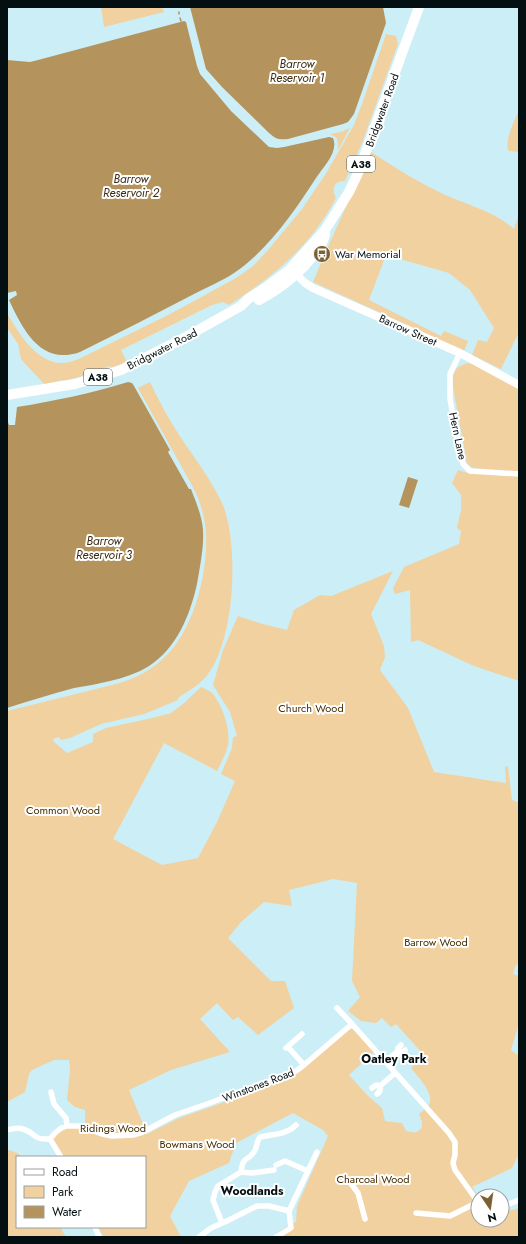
<svg xmlns="http://www.w3.org/2000/svg" width="526" height="1244" font-family="Jost,sans-serif">
<rect width="100%" height="100%" fill="#cceef6"/>
<path fill="#f1d19f" fill-rule="evenodd" d="M101,7H162L164,12L104,27Z
M386,34L396,36L398,44L362,143L345,181C334,180 331,189 336,198C310,247 275,275 229,305L223,302L212,305L121,350L127,362L111,368L110,366L99,370V372L63,381L62,380L51,383V384L45,385L21,359L18,344L7,328V313C18,332 36,363 62,363C69,363 76,360 83,357L172,313L236,278L253,266L268,250L302,209L325,175L354,125L362,104Z
M519,110V152L509,151C503,144 515,119 519,110Z
M350,128L338,150V144L337,138L330,134L341,132Z
M371,152C394,167 418,182 443,194C467,205 494,211 514,229L519,214V332L501,369L472,355L478,340L487,342L494,328L470,290L449,273L386,255L369,300L441,336L444,331L468,341L464,351L313,282C331,238 352,195 371,152Z
M470,363L475,365L519,388V472L473,468L471,467L467,463L454,393C452,378 451,365 470,363Z
M150,382C159,401 169,420 181,438C196,460 212,481 223,505C239,546 235,638 208,674C201,684 188,691 178,698V700L144,714L101,724L70,738L61,740L59,737L53,739L54,742L67,753L93,742V734L106,728L152,718L171,713L183,704L201,687C204,689 209,690 212,693C222,704 231,730 228,745C226,754 221,763 217,771L164,743L113,839L162,865L198,858L217,822L235,781L221,774L232,748L233,737L237,736L230,712L213,685L223,650L238,616L259,623L287,630L294,610L320,595L331,596L393,571L371,614L384,646L385,657L380,670L408,708L434,772L506,783L505,766L508,767L512,800L519,803V961L515,967L513,974L519,976V1023L511,1050L519,1056V1154L512,1168L472,1187L478,1196V1220H502V1213L519,1208V1236L515,1237H275L278,1232L296,1222L297,1206L328,1136L323,1130L293,1113L236,1143L229,1163L189,1181L170,1216L181,1237H104L98,1227H145V1157H62L51,1138L75,1123H85V1110L75,1107L67,1100L70,1069L69,1060H54L32,1070L29,1074L25,1092L7,1102V711L120,683C139,677 155,668 169,653C195,625 208,571 206,533C205,518 201,503 194,489L138,388ZM333,879L357,883L352,981L360,997L348,1011L361,1021L376,1023L382,1018L391,1027L396,1024L424,1055L411,1068C417,1076 435,1093 429,1105C427,1108 422,1111 419,1114L422,1122V1127C417,1134 414,1133 406,1131L402,1123L385,1121L382,1108L368,1096L349,1075L374,1052L356,1031L352,1029L348,1030L326,1049L285,1081L179,1118L147,1134L129,1090L171,1070L230,1052L200,1019L217,1003L233,1020L238,1017L258,1035L294,1008L285,981H271L228,938L241,922L264,902L292,906L289,890Z
M458,470L471,474H498L519,476V681L474,666L418,640L411,642L410,590L395,594L393,588L404,567L459,544L461,531L457,528L461,510V495L452,483Z
M8,1150L18,1153L21,1157H17V1227H60L66,1237H7Z"/>
<path fill="#b5935c" d="M190,7H383L386,23L354,114L348,122L343,124L288,139C278,140 276,139 269,133L222,87L206,69Z
M184,21L186,22L197,66L200,74L231,111L269,147L277,148L284,147L329,137L333,138C339,152 323,167 316,178C294,212 268,250 234,273C222,281 207,287 194,294C156,314 118,333 80,352C41,366 23,330 9,300L17,295L16,291L7,293V60L30,62L38,60Z
M128,382L132,383L134,386L170,450L168,452L189,489H191C196,502 202,516 203,530C204,548 200,566 197,584C190,615 177,648 149,666C138,673 123,678 110,681C98,684 86,686 74,688C51,694 29,701 7,708V420L9,425H15L17,407C55,401 92,393 128,382Z
M408,477L418,480L409,508L399,505Z"/>
<g fill="none" stroke-linecap="round" stroke-linejoin="round">
<path stroke="#b5935c" stroke-width="1.5" d="M179,12V14
M180,18L181,21"/>
<path stroke="#fff" stroke-width="5.5" d="M460,353L450,374V399L460,453L463,464L470,471L519,474
M337,1008L352,1024
M401,1045L398,1048V1051L400,1053L405,1050
M288,1047L304,1065
M286,1048L302,1034
M385,1062L398,1051
M380,1086L395,1073
M372,1088L376,1085L380,1086C381,1090 380,1092 377,1094
M51,1092L54,1104L66,1118L67,1126
M7,1130C12,1129 18,1127 23,1129C36,1133 32,1140 50,1139
M61,1157L50,1139L55,1133L61,1128L67,1126H79L102,1134L112,1136L133,1135L143,1132L175,1115L207,1104L296,1071L304,1065L352,1024L449,1133L455,1142V1155L453,1163L455,1170L478,1202
M276,1165L285,1161L308,1171
M241,1172L252,1173L274,1170
M349,1181L358,1193L365,1219
M502,1207L519,1200
M416,1213L450,1216L478,1202
M222,1223L213,1200L215,1192L218,1186L241,1172C243,1155 247,1162 254,1152C258,1147 255,1144 260,1137C273,1134 286,1135 296,1125
M95,1227L99,1237
M199,1237L211,1228L227,1221L257,1206H269L289,1211
M276,1237L291,1228L289,1211L317,1152"/>
<path stroke="#fff" stroke-width="8" d="M297,275L305,283L313,288L460,353L519,385"/>
<path stroke="#fff" stroke-width="10" d="M259,300C281,288 300,274 315,253C320,247 324,241 325,234
M7,395L75,384L121,370L182,339L241,306L248,299L265,288L289,270L325,230L349,192L358,173L419,7"/>
</g>
<defs>
<g id="bus-disc" transform="scale(0.9)"><circle r="9.5" fill="#7c6133" stroke="#fff"/><path d="M-5-6H5V4H4V6H2V4H-2V6H-4V4H-5ZM-3.5-4V0h7V-4ZM-3.5 1.2v1.5H-2V1.2ZM2 1.2v1.5H3.5V1.2Z" fill="#fff"/></g>
</defs>
<g fill-rule="evenodd">
<use href="#bus-disc" x="322" y="254"/>
</g>
<g text-anchor="middle" stroke-width="4" stroke-linejoin="round" paint-order="stroke">
<g fill="#fff" stroke="#4f5758" stroke-width="1">
<rect x="347" y="156" width="28" height="16" rx="3"/>
<rect x="84" y="369" width="28" height="16" rx="3"/>
</g>
<g font-size="10" font-weight="bold" fill="#040f11">
<text x="361" y="168">A38</text>
<text x="98" y="381">A38</text>
</g>
<g font-size="11" fill="#040f11" stroke="#fff">
<text transform="translate(382 110) rotate(-70)" y="4">Bridgwater Road</text>
<text transform="translate(408 330) rotate(24)" y="4">Barrow Street</text>
<text transform="translate(162 349) rotate(-27)" y="4">Bridgwater Road</text>
<text transform="translate(458 436) rotate(78)" y="4">Hern Lane</text>
<text transform="translate(258 1085) rotate(-21)" y="4">Winstones Road</text>
</g>
<g font-size="11" fill="#040f11" stroke="#fff" text-anchor="start">
<text x="335" y="258">War Memorial</text>
</g>
<g font-size="11" fill="#442c00" stroke="#fff">
<text x="311" y="712">Church Wood</text>
<text x="63" y="814">Common Wood</text>
<text x="436" y="946">Barrow Wood</text>
<text x="113" y="1132">Ridings Wood</text>
<text x="197" y="1148">Bowmans Wood</text>
<text x="373" y="1183">Charcoal Wood</text>
</g>
<g font-size="12" font-style="italic" fill="#3b2b12" stroke="#fff">
<text x="297" y="68">Barrow<tspan x="297" dy="14">Reservoir 1</tspan></text>
<text x="131" y="183">Barrow<tspan x="131" dy="14">Reservoir 2</tspan></text>
<text x="104" y="545">Barrow<tspan x="104" dy="14">Reservoir 3</tspan></text>
</g>
<g font-size="12" font-weight="bold" fill="#040f11" stroke="#fff">
<text x="394" y="1063">Oatley Park</text>
<text x="252" y="1195">Woodlands</text>
</g>
</g>
<rect width="526" height="1244" fill="none" stroke="#040f11" stroke-width="16"/>
<rect x="16" y="1156" width="130" height="72" fill="#ffffff" stroke="#9b9fa0"/>
<rect x="24" y="1169" width="20" height="6" fill="#ffffff" stroke="#9b9fa0"/>
<text x="52" y="1176" font-size="12" fill="#040f11">Road</text>
<rect x="24" y="1186" width="20" height="12" fill="#f1d19f" stroke="#9b9fa0"/>
<text x="52" y="1196" font-size="12" fill="#040f11">Park</text>
<rect x="24" y="1206" width="20" height="12" fill="#b5935c" stroke="#9b9fa0"/>
<text x="52" y="1216" font-size="12" fill="#040f11">Water</text>
<g transform="translate(490 1208) rotate(167)"><circle r="19" fill="#ffffff" stroke="#9b9fa0"/>
<path d="M0-3L7 15L0 10L-7 15Z" fill="#7c6133"/>
<text y="-6" font-size="11" font-weight="bold" text-anchor="middle" fill="#040f11">N</text>
</g>
</svg>
